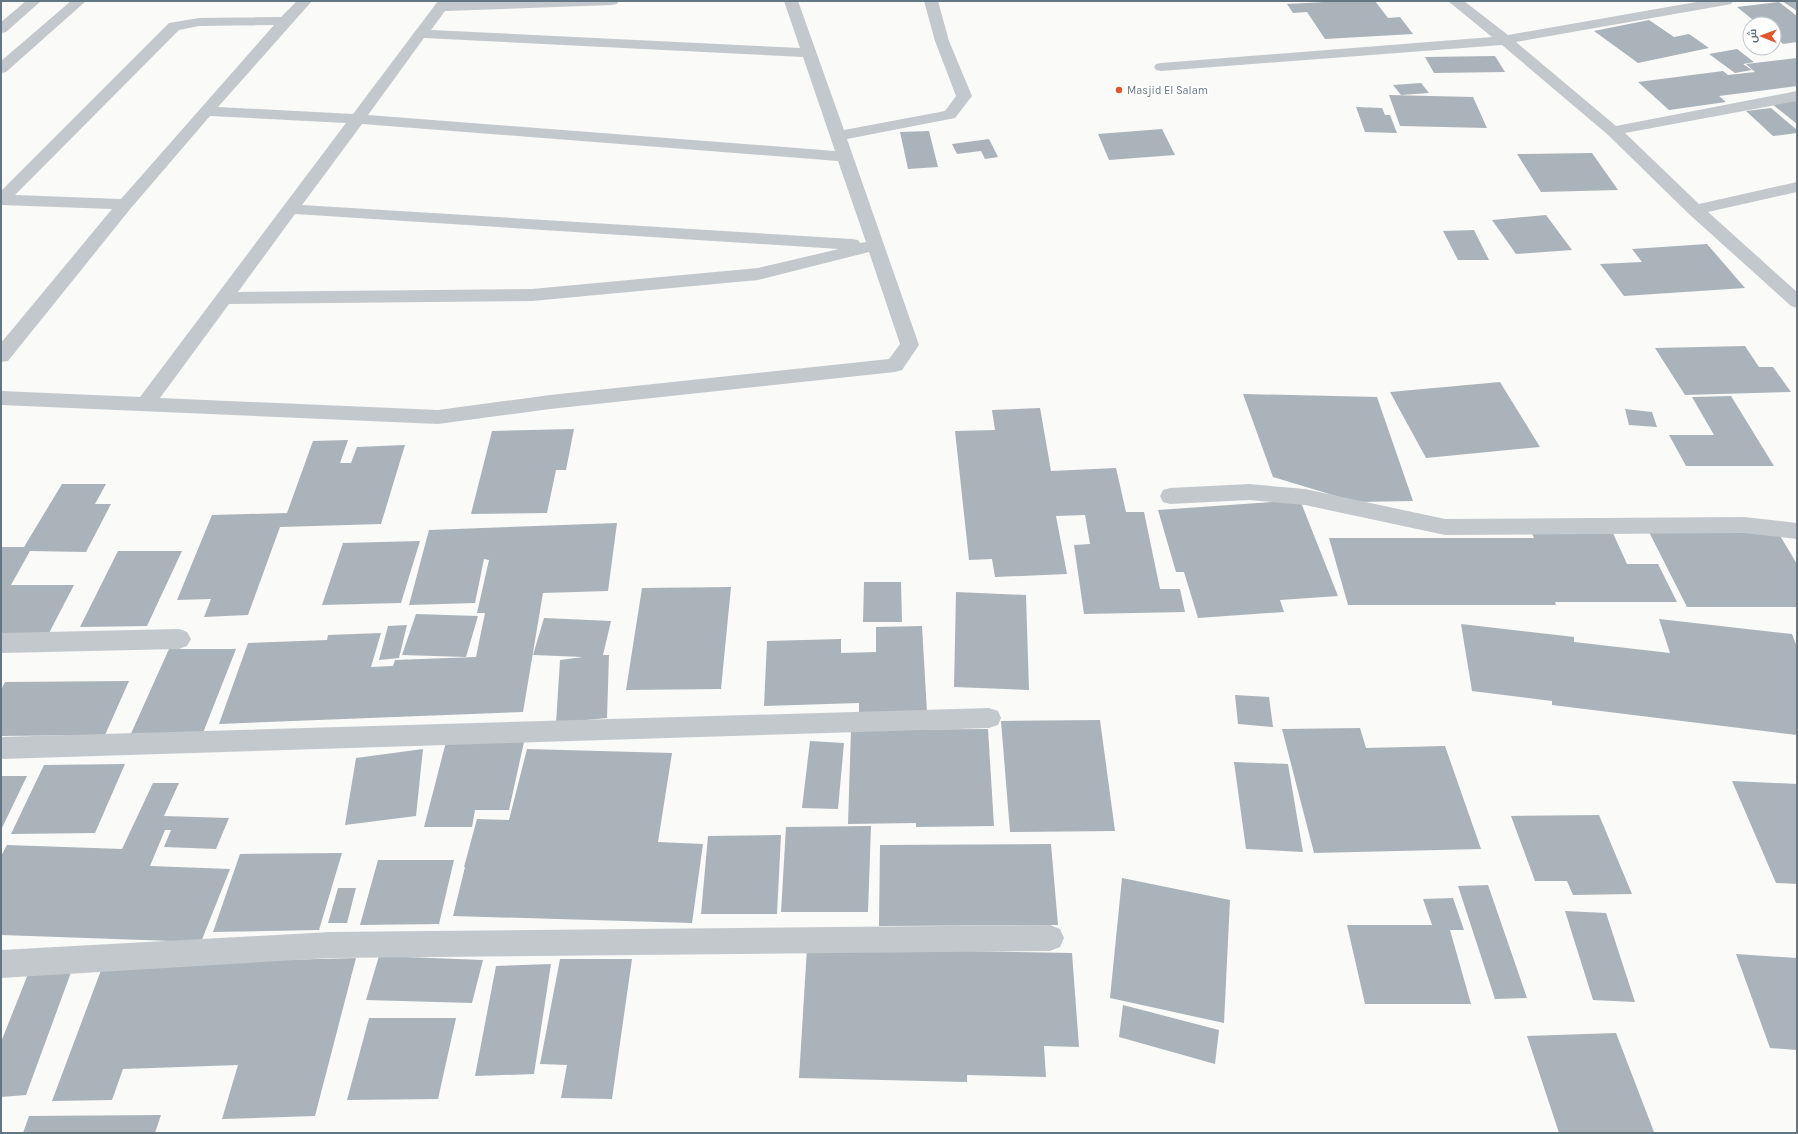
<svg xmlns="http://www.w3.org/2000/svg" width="1798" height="1134" font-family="Karla,Cairo,sans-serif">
<rect width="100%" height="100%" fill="#fafaf8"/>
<path fill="#aab3b9" d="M1342,1H1375L1388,18L1400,17L1413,34L1325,39L1307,12L1293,13L1287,4Z
M1782,1H1797V11Z
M1779,2L1797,16V42L1783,44L1774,36V24H1758L1737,7Z
M1649,20L1674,37L1689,34L1709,48L1638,63L1594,31Z
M1737,49L1754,62L1743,64L1752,70L1735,73L1709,54Z
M1495,56L1505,72L1434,73L1425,57Z
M1797,58V86L1719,96L1726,102L1669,110L1638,82L1723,71L1728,75L1755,72L1746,64Z
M1421,83L1429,93L1401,95L1393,85Z
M1389,95L1473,97L1487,128L1400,126Z
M1797,100V124L1772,104Z
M1356,107L1382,108L1385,115H1390L1397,133L1365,132Z
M1771,108L1797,130V133L1773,136L1746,111Z
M1162,129L1175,155L1109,160L1098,134Z
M929,131L938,167L908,169L900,132Z
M989,139L998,157L985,159L981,151L957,154L952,144Z
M1592,153L1618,190L1541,192L1517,154Z
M1546,215L1572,250L1516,254L1492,220Z
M1474,230L1489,260H1458L1443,231Z
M1707,244L1745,288L1624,296L1600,264L1642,262L1632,249Z
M1745,346L1759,367H1773L1791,392L1685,395L1655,348Z
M1500,382L1540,447L1426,458L1390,392Z
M1243,394L1377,397L1413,501L1356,502L1273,477Z
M1731,396L1774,466H1686L1669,435H1714L1692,397Z
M1040,408L1051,471L1116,468L1126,512H1144L1160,589H1180L1185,612L1084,614L1074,545L1090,544L1085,515L1056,516L1067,574L995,577L992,559L969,560L955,431L995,430L992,410Z
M1625,409L1652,412L1657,427L1629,425Z
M574,429L566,470H556L547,513L471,514L492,431Z
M348,440L340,463H351L357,447L405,445L381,524L280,527L248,615L204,617L211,599L177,600L212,515L287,513L313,441Z
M62,484H106L95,504H111L86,552L30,551L11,585H74L48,635H1V547H24Z
M1300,500L1338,596L1280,600L1284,612L1198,618L1184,572H1176L1158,510Z
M617,523L608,591L543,593L523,712L219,724L248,643L327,640L328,635L381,633L371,667L393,666L395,660L476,657L485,613H477L489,560L484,559L475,603L409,605L429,530Z
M1776,529L1797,564V607H1687L1648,530Z
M1531,531H1612L1627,564H1658L1677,602H1555L1556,605H1348L1329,538H1534Z
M420,541L401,603L322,605L343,543Z
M118,551H182L147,626L80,627Z
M864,582H901L902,622H863Z
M731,587L721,689L626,690L642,588Z
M956,592L1026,595L1029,690L954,687Z
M416,614L478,616L466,657L402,655Z
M544,618L611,621L603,655H609L607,718L556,723L560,660L583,657L533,655Z
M1659,619L1792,634L1797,647V735L1552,705V701L1472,691L1461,624L1574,637V642L1670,653Z
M407,625L399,658L379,660L388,626Z
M922,626L927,712L859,714V703L764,706L767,641L841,639V653L876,652V627Z
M169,649H236L201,738H129Z
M129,681L105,735L1,736V690L5,682Z
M1235,695L1269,697L1273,727L1238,724Z
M1100,720L1115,831L1010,832L1001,721Z
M1360,728L1366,748L1445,746L1481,849L1314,853L1282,729Z
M988,729L994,826L916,827V823L848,824L851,730Z
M810,741L844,743L838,809L802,808Z
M446,742H524L509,810H475L472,827H424Z
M423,749L416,816L345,825L356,758Z
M527,749L672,753L658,842L703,844L692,923L453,916L465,867H464L477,819L509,820Z
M1234,762L1288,764L1303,852L1246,849Z
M125,764L95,833L11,834L44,765Z
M1,776H27L1,830Z
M1732,781L1797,784V884L1776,883Z
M153,783H179L164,816L229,818L216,849L164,847L171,830H165L150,866L230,869L201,942L1,935V856L7,845L122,849Z
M1599,815L1632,894L1573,895L1567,881H1535L1511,816Z
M871,826L868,912H781L786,827Z
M781,835L777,914H701L708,836Z
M1051,844L1058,925L879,926L880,845Z
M342,853L319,930L213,932L240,854Z
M378,860H454L439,924L360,925Z
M1122,878L1230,900L1224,1023L1110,998Z
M1488,885L1527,998L1495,999L1458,886Z
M338,888H356L347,923H328Z
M1453,898L1464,930H1450L1471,1004H1365L1347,925H1432L1423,899Z
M1565,911L1606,913L1635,1002L1593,1000Z
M807,948L1072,953L1079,1047L1044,1046L1046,1077L967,1075V1082L799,1078Z
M1736,954L1797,958V1050L1770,1048Z
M379,956L483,960L472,1003L366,1000Z
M356,958L315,1116L222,1119L238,1065L123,1069L112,1100L52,1101L103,965Z
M560,959H632L612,1099L561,1098L567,1065L540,1064Z
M551,964L534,1074L475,1076L496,966Z
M73,967L26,1095L1,1097V1042L30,969Z
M1123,1005L1219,1030L1215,1064L1119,1037Z
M369,1018H456L438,1099L347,1100Z
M1616,1033L1654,1132L1559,1133L1527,1036Z
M161,1115L155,1133H23L29,1116Z"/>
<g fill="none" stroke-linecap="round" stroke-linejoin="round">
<path fill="#c3c8cc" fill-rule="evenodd" d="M26,1H41L6,32L1,33V22Z
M71,1H86L6,72L1,73V61Z
M297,1H312L218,107L353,114L438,1H452L451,2L619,1L617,4L612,5L445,11L431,30L800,48L784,1H798L844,130L945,111L956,96L935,41L924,1H938L949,41L972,96L955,118L847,139L919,345L902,370L895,372L550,409L438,424L1,405V391L140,397L346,123L210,116L131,208L8,361L1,362V343L112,209L1,205V191L169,23L199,18L281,17ZM274,25L121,199L15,195L179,30L199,26ZM424,38L803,57L835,151L368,115ZM362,124L838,161L866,242L860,243L858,240L852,239L302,205ZM295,214L839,249L758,268L532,289L238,292ZM869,252L900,344L889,359L550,395L438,410L160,398L229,304L532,301L758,280Z
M1448,1H1464L1508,35L1702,1H1733L1731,4L1726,5L1516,42L1616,126L1797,91V101L1625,133L1699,204L1797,182V192L1708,212L1797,292V308L1791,306L1689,214L1607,134L1502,45L1161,71L1156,70L1154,67L1156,64L1161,63L1492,37Z
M1249,484L1305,489L1445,519L1744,517L1797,523V539L1744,533L1445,535L1305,505L1249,500L1170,504L1163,502L1160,496L1163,490L1170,488Z
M179,629L187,632L191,639L187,646L179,649L1,653V633Z
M989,708L998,711L1001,718L998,725L989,728L1,759V737Z
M1050,925L1060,929L1064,938L1060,947L1050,951L330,958L1,978V950L330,932Z"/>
</g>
<circle fill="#e4572e" stroke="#fff" stroke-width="1.5" cx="1119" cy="90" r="4"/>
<g text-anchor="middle" stroke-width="4" stroke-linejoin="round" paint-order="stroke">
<g font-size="11" fill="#657683" stroke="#fff" text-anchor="start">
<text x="1127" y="94">Masjid El Salam</text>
</g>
</g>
<rect width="1798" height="1134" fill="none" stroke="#657683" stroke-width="4"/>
<g transform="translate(1762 36) rotate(271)"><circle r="19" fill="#ffffff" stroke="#c1c8cd"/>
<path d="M0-3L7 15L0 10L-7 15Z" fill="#e4572e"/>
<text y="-6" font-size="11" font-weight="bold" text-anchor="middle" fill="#657683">ش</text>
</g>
</svg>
